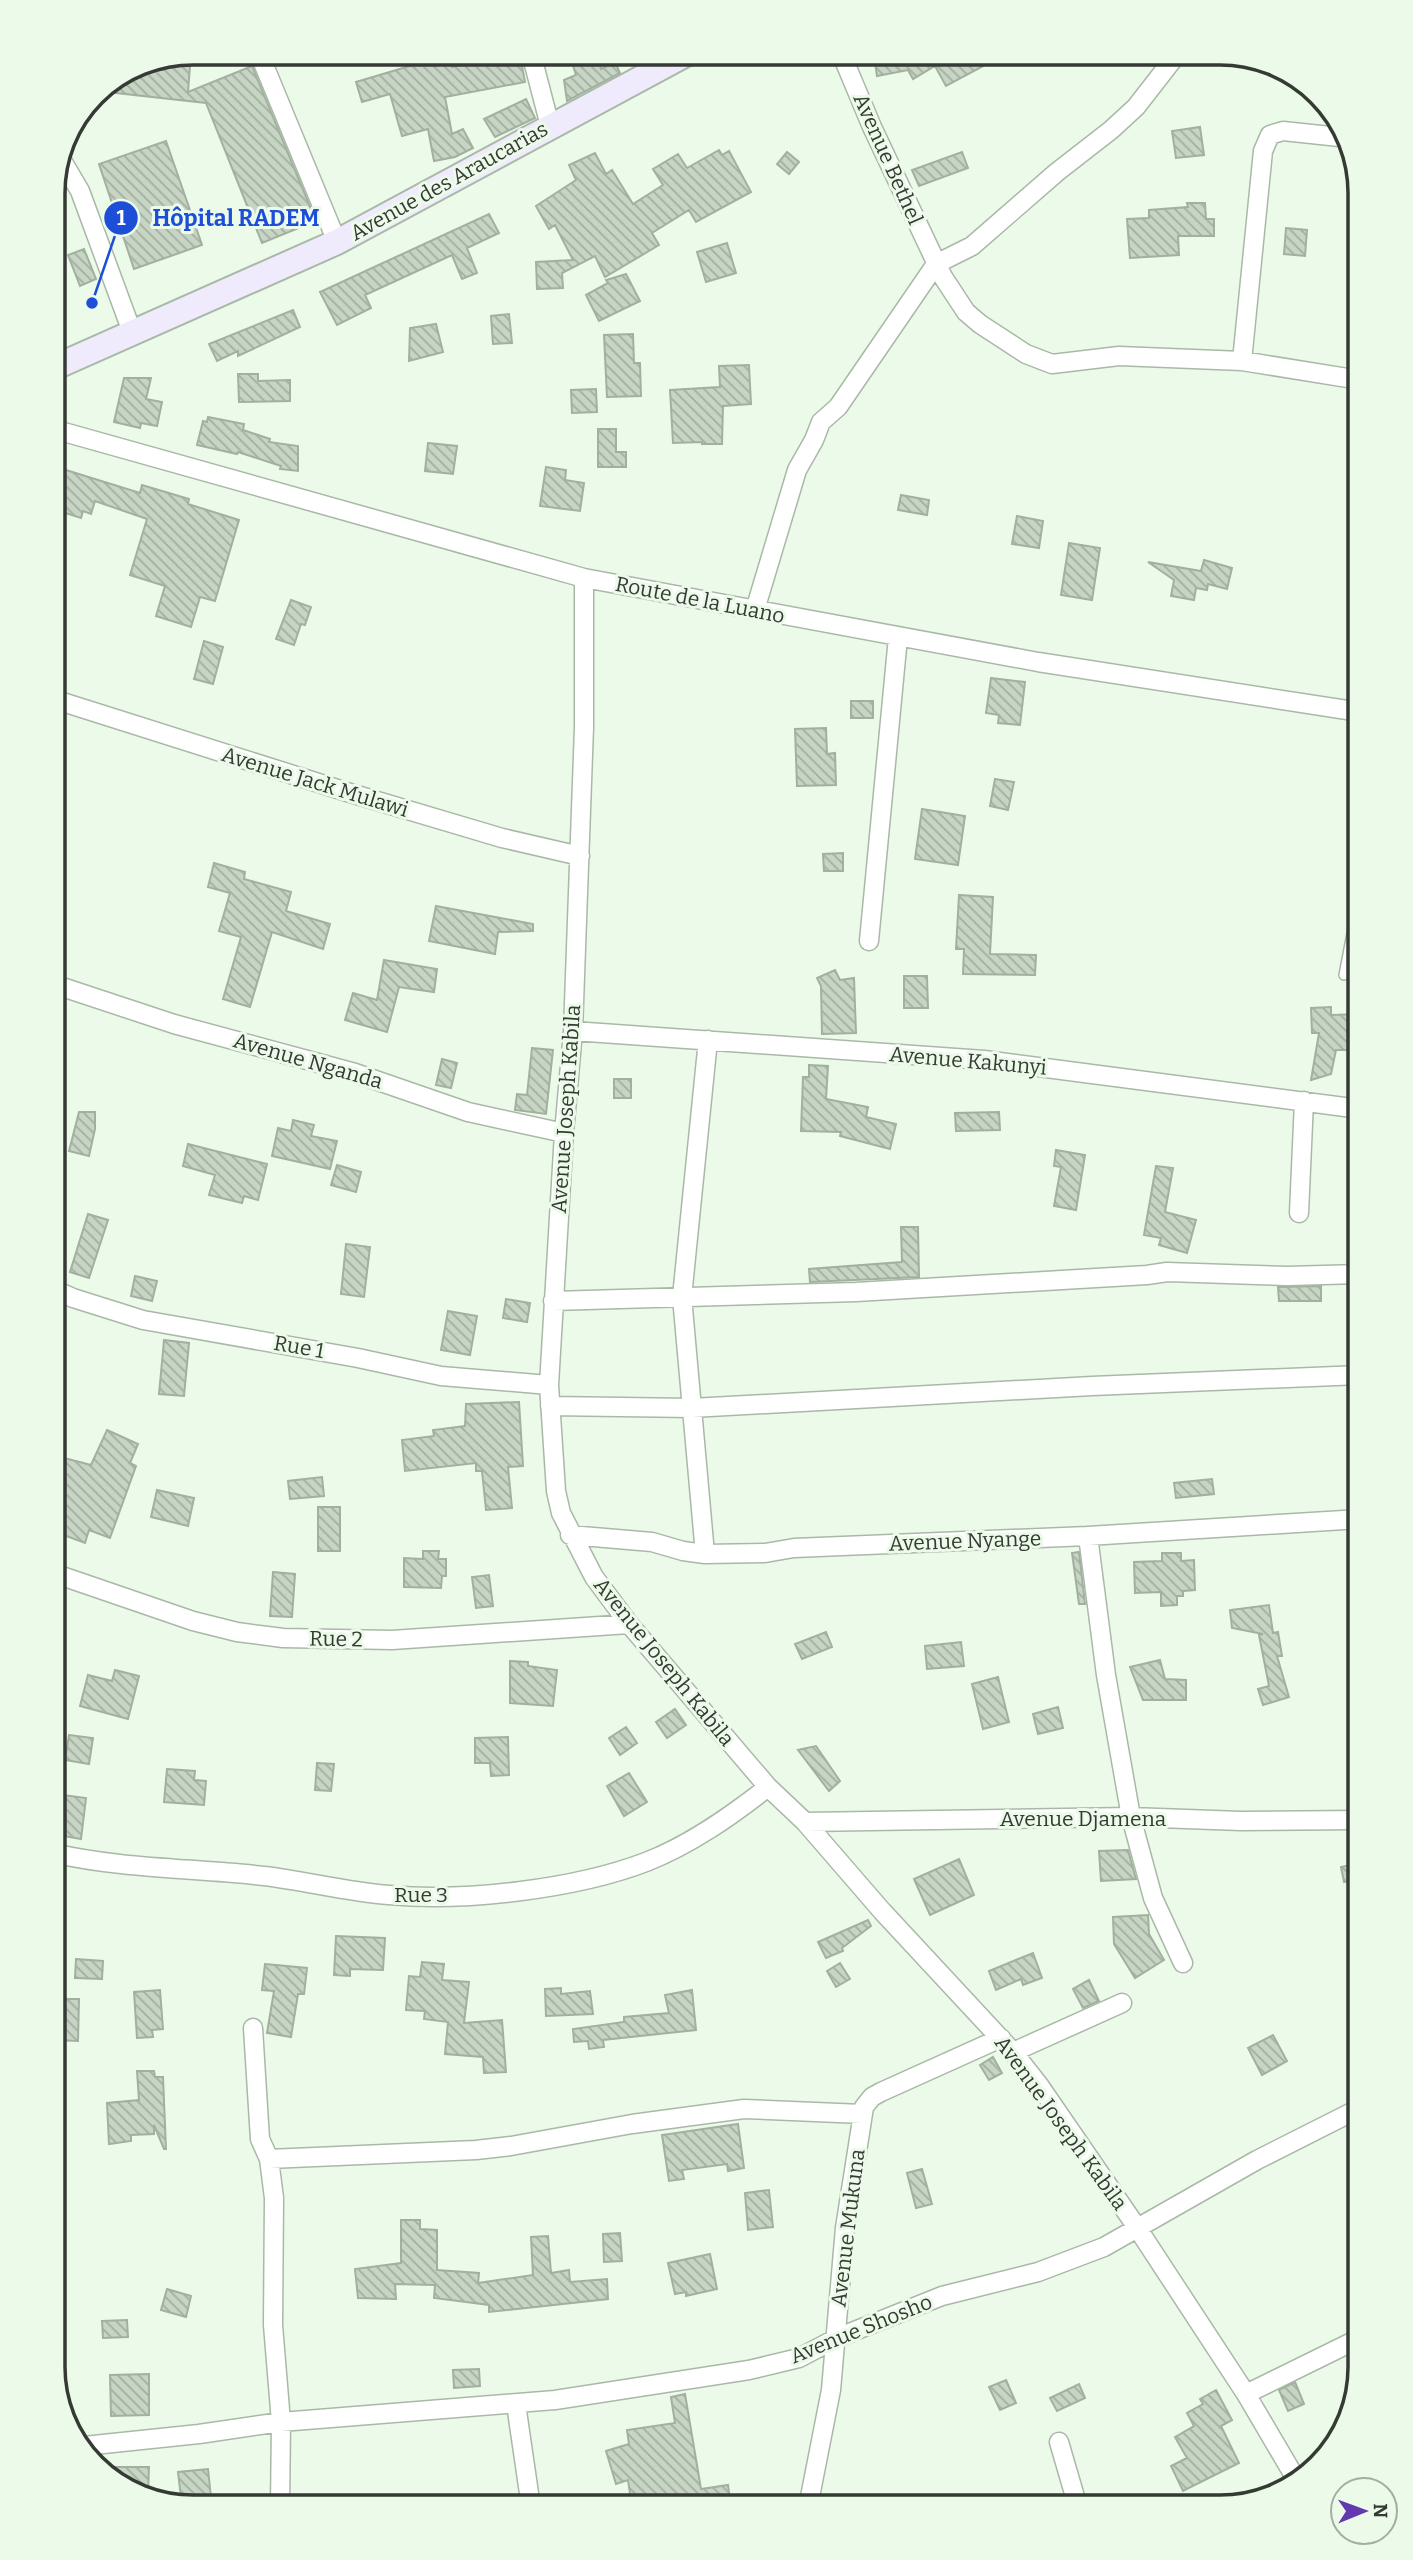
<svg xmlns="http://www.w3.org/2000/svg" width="1413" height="2560" font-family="Bitter,serif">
<defs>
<pattern id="building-back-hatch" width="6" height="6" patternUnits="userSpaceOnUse" patternTransform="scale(1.75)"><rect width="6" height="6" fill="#c7d5c4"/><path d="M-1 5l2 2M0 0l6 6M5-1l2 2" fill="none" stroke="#a2aea0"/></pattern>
</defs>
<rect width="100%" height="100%" fill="#ecfbe9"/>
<path fill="url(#building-back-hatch)" stroke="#a2b09f" stroke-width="2" d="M191,53L188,92L252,66L316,221L262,243L206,103L98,91L140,63Z
M420,53H452V67L520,55L525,82L445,97L452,134L463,129L473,148L455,157L434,161L428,129L402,136L390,94L362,102L356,82L420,63Z
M569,53H596L601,69L615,62L620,73L567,101L564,80L576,75Z
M891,53H978L985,65L946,86L935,66L913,79L908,70L877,76L874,56Z
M526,99L535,118L495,137L484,119Z
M1200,127L1204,155L1176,158L1172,131Z
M166,141L202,245L134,269L99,164Z
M719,150L722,155L729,151L751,192L696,222L689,210L652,233L659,245L605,277L595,256L562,273L563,288L537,289L536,262L573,260L555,225L549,229L536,206L576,180L569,165L595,153L606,174L612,170L633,204L663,185L653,169L678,154L687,168Z
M787,152L799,162L789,174L777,164Z
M962,152L968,168L919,186L912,170Z
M1187,203H1205L1206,219H1214V236H1178L1179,255L1130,258L1127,219L1149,218V210L1188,207Z
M489,214L499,233L467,248L477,273L462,279L452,255L365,295L371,308L337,325L320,292Z
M1286,228L1307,230L1305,256L1284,254Z
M727,243L736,273L706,282L697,252Z
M84,249L96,279L80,286L68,255Z
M626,274L640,301L599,321L586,295L608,283L606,280Z
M293,310L300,327L238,356V351L217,361L209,344Z
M509,314L512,343L493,344L491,316Z
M436,324L443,352L409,361L410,328Z
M633,334L634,363H640L641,396L607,397L604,335Z
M749,365L751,404L723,406L722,444H702V442L673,443L670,390L720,387L719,366Z
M238,374H258V381L290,380V401L239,402Z
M124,378H151L146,399L162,402L157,426L141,423L140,428L114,422Z
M596,389L597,412L572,413L571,390Z
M208,417L244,424L243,430L270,439L269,442L298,446V471L280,469L281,466L238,452L237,454L197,445L203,421L207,422Z
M598,429H616V452H626V467H598Z
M428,443L457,446L453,474L425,471Z
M53,466L140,493L142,485L189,499L188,504L239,520L215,601L200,597L191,627L156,616L165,586L130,575L147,519L95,501L91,514L83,511L81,518L53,509Z
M546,467L566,470L565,480L584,483L580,511L540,506Z
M901,495L929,500L927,515L898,510Z
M1017,516L1043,521L1039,548L1012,544Z
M1069,543L1100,548L1092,600L1061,595Z
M1204,560L1232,568L1227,589L1208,584L1207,590L1196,588L1194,600L1171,596L1174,580L1148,562L1201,571Z
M291,600L311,607L305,625L301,624L294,645L276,639Z
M204,641L223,647L213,684L194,679Z
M991,678L1025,682L1020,725L998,723L999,715L986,713Z
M851,701H873V718H851Z
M826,728L827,754L835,753L836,785L797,786L795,729Z
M995,779L1014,782L1008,810L990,806Z
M922,809L965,816L958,865L915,859Z
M843,853V871H824L823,854Z
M214,863L245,872L244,879L291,892L286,911L330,924L323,949L272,932L250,1007L223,999L241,937L219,931L230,893L208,887Z
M959,895L993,897L990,954L1036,955L1035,975L963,974L964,949H956Z
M436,906L533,924V931L498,932L495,954L429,941Z
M384,960L437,969L434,992L399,987L387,1032L345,1020L353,993L377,1000Z
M835,970L840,980L854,978L856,1033L822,1034L821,986L817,978Z
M904,976H927L928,1008H904Z
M1331,1007V1015L1361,1014V1050H1336L1331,1074L1311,1080L1319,1033H1312L1311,1008Z
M532,1048L553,1050L546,1114L515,1110L517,1094L527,1095Z
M442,1059L457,1063L451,1088L436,1085Z
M809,1065L828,1066L826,1099L868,1107L866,1117L896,1124L890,1149L840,1136L841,1132L801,1131L803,1077H809Z
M614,1079H631V1098H614Z
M79,1112H95V1129L89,1156L69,1151Z
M999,1112L1000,1130L956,1131L955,1113Z
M293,1120L314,1125L311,1136L337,1141L330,1169L272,1156L278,1128L291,1131Z
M188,1144L267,1164L258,1200L244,1196L242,1203L209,1195L215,1175L183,1166Z
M1056,1150L1085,1155L1076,1210L1054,1206L1061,1167L1054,1166Z
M337,1165L361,1172L356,1192L331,1185Z
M1156,1166L1173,1168L1165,1212L1196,1220L1187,1253L1159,1245L1161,1238L1144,1235Z
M88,1214L108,1220L89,1278L70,1272Z
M901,1227H918L919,1277L810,1282L809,1269L902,1262Z
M346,1244L370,1247L364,1297L341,1294Z
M135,1276L157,1281L152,1301L131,1296Z
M1321,1286V1301H1279L1278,1287Z
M506,1299L530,1303L527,1322L503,1318Z
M448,1311L477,1316L470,1355L441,1350Z
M164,1340L189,1343L184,1396L159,1394Z
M519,1402L523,1466L508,1467L512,1508L486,1510L482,1471H476V1463L405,1471L402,1440L434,1436L433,1430L465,1426L466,1404Z
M107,1430L138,1444L130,1463L136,1466L110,1538L89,1530L85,1543L53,1531V1455L91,1465Z
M322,1477L324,1496L290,1499L288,1481Z
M1212,1479L1214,1494L1176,1498L1174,1483Z
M157,1490L194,1498L188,1526L151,1517Z
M318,1507H340V1551H318Z
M423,1551H439L438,1559H446V1576H442L441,1588L404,1587V1558L423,1559Z
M1079,1552L1085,1604H1079L1072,1553Z
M1162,1553H1181V1561L1194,1560L1195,1590L1183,1591V1596H1177V1605L1161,1606V1592L1135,1593L1134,1562L1162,1561Z
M273,1572L295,1574L292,1617L270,1616Z
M489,1575L493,1606L476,1608L472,1577Z
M1269,1605L1273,1633L1278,1632L1282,1656H1277L1289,1697L1263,1705L1258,1689L1269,1686L1259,1635L1263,1634L1232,1628L1230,1610Z
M826,1632L832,1647L802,1659L795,1644Z
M961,1642L964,1666L927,1669L925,1646Z
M1160,1660L1165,1679L1186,1680V1700H1143L1130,1667Z
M510,1661L528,1662V1666L557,1670L553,1706L510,1703Z
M115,1670L139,1676L128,1719L80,1706L88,1675L112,1681Z
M998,1677L1009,1722L983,1729L972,1684Z
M1058,1707L1063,1728L1038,1734L1033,1714Z
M675,1709L686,1725L667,1738L656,1722Z
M626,1727L637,1743L620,1755L609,1738Z
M69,1735L93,1738L89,1764L65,1760Z
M508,1737L509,1775L491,1776L490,1763H475V1738Z
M816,1746L840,1781L829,1791L798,1750Z
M317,1763L334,1764L331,1791L315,1790Z
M167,1769L195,1771L194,1780L206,1781L204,1805L164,1802Z
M629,1773L647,1802L624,1816L607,1786Z
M63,1795L86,1798L81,1839L58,1835Z
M1128,1850L1136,1879L1101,1881L1099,1851Z
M959,1859L974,1895L930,1915L914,1879Z
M1361,1863V1879L1344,1882L1341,1867Z
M1148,1915L1149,1934L1164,1960L1135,1978L1114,1944L1113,1917Z
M868,1920L871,1926L842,1948L843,1951L826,1958L818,1942Z
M336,1936L385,1938L383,1970L350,1969V1976L334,1975Z
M1033,1953L1042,1978L1023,1985L1021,1979L996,1990L989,1971Z
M76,1959L103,1961L102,1979L75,1978Z
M422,1962L444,1964L442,1980L469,1982L464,2023L502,2020L506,2072L484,2073L483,2057L445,2054L448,2022L424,2019L425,2011L406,2010L409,1976L420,1977Z
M840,1963L850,1979L836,1987L827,1971Z
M265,1964L307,1968L304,1994H298L291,2037L267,2033L274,1991L262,1990Z
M1089,1980L1099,2001L1083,2008L1073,1989Z
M561,1988V1994L590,1991L593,2014L546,2016L545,1989Z
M160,1990L163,2029L152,2030L153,2037L137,2038L134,1992Z
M692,1990L696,2030L603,2040L604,2047L589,2049L588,2041L574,2042L573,2029L624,2022V2017L669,2013L665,1995Z
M53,1999H79L78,2041L53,2040Z
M1273,2035L1287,2061L1262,2075L1248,2048Z
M993,2057L1002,2073L989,2080L980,2065Z
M137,2071H154L155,2077H163L166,2149H164L154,2125V2134L131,2135V2141L109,2144L107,2103L139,2100Z
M738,2124L744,2168L728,2171L727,2164L682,2170L684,2179L669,2181L662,2135Z
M922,2169L932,2204L916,2208L907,2173Z
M769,2190L773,2227L748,2230L745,2193Z
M401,2220H420V2229L437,2230V2270L479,2273L478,2283L533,2275L531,2237L548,2236L551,2273L569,2270L570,2282L607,2279L608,2299L489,2312V2305L434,2298L435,2285L395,2284L396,2299L358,2298L355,2269L401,2263Z
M620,2233L622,2261L604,2262L603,2234Z
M710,2254L717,2289L686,2296V2292L675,2294L668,2263Z
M167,2289L191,2296L186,2317L161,2310Z
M127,2320L128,2337L103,2338L102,2321Z
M479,2369L480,2386L454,2388L453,2370Z
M149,2374V2415L111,2416L110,2375Z
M1006,2380L1016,2403L1000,2410L989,2387Z
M1295,2382L1304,2404L1288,2411L1279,2390Z
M1079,2384L1085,2398L1057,2411L1050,2398Z
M1216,2390L1232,2420L1221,2426L1239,2463L1183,2491L1171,2466L1187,2458L1175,2437L1194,2426L1187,2413L1203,2404L1200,2399Z
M685,2394L701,2489L728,2485L730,2500L718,2502V2507H632L628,2480L616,2484L606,2451L629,2444L627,2430L675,2423L671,2397Z
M110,2467H149L148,2495L115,2484L110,2478Z
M208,2469L212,2507L182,2506L178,2472Z"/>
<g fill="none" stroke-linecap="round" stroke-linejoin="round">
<g stroke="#aab8a8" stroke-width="12">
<path id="lane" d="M1344,975L1360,892"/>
</g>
<g stroke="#aab8a8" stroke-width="21">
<path id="street" d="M259,53L337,242
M531,53L550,126
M841,53L872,127L943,277L966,312L980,324L1026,354L1052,364L1119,356L1242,361L1360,380
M60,157L80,191L132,332
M1242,361L1263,151L1270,135L1283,131L1349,138
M53,429L584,578L1038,662L1360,712
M584,578V727L573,1031L564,1133L549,1385L556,1491L561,1513L594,1577L629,1624L768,1787L805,1822L882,1911L1013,2052L1039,2085L1138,2229L1246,2394L1296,2479
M755,610L797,470L814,440L821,422L838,407L936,264L972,246L1057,172L1111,130L1136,107L1178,53
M53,699L347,792L502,838L580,856
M869,941L898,637
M53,984L174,1024L355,1073L468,1112L564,1133
M573,1031L984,1060L1360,1109
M1299,1213L1304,1101
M53,1289L73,1298L143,1320L358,1358L441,1376L549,1385
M553,1301L856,1292L1147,1275L1167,1272L1287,1276L1360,1274
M550,1406L692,1408L1092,1386L1360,1375
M570,1535L652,1542L683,1551L705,1554L765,1553L794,1548L1088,1536L1360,1519
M1088,1536L1106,1675L1131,1817L1153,1898L1183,1963
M705,1554L682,1297L708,1040
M53,1573L193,1621L237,1632L283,1638L392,1640L629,1624
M805,1822L1131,1817L1241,1821L1360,1820
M53,1853C122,1869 194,1868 264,1876C306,1881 347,1892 389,1895C465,1902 575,1889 646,1862C690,1845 731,1816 768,1787
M253,2028L260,2139L269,2159L274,2198L273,2325L281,2422L280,2507
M1013,2052L1122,2003
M269,2159L476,2150L511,2146L632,2124L744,2109L862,2114
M1246,2394L1360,2338
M516,2404L531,2507
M1059,2442L1078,2507
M84,2446L199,2434L281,2422L555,2400L749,2370L799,2358L837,2338L942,2296L1038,2272L1104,2247L1257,2160L1360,2108
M808,2507L831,2390L845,2228L864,2107L872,2097L881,2092L1001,2038"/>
</g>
<g stroke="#aab8a8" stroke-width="28">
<path id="secondary" d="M53,368L337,242L688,53"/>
</g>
<use href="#lane" stroke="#fff" stroke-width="9"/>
<use href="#street" stroke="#fff" stroke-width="18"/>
<use href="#secondary" stroke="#efebfc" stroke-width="24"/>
</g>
<g text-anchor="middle" stroke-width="6" stroke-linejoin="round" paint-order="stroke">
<g font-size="21" fill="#353b34" stroke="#ecfbe9">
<text transform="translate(888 159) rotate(66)" y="7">Avenue Bethel</text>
<text transform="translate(449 181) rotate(-29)" y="7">Avenue des Araucarias</text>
<text transform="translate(700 600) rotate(11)" y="7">Route de la Luano</text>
<text transform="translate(315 782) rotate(17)" y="7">Avenue Jack Mulawi</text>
<text transform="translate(308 1061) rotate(16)" y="7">Avenue Nganda</text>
<text transform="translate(968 1061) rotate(5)" y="7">Avenue Kakunyi</text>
<text transform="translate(566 1109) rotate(-86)" y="7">Avenue Joseph Kabila</text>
<text transform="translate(299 1347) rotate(10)" y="7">Rue 1</text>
<text transform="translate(965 1541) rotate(-2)" y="7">Avenue Nyange</text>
<text transform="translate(336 1639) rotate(1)" y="7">Rue 2</text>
<text transform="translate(664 1662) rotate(51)" y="7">Avenue Joseph Kabila</text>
<text x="1083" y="1826">Avenue Djamena</text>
<text x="421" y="1902">Rue 3</text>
<text transform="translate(1061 2123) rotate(54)" y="7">Avenue Joseph Kabila</text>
<text transform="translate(848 2228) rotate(-83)" y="7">Avenue Mukuna</text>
<text transform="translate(861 2329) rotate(-22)" y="7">Avenue Shosho</text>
</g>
</g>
<path d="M0 0H1413V2560H0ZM193 65H1220A128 128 0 0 1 1348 193V2367A128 128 0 0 1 1220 2495H193A128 128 0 0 1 65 2367V193A128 128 0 0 1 193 65Z" fill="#ecfbe9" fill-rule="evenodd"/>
<path fill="none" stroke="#353b34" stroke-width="3.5" d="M193 65H1220A128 128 0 0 1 1348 193V2367A128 128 0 0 1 1220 2495H193A128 128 0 0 1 65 2367V193A128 128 0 0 1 193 65Z"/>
<path fill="none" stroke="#1d4ed8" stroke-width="2.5" d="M92 303L121 218"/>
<g fill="#1d4ed8" stroke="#ecfbe9" stroke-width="2.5">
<circle cx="92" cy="303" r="7"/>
<circle cx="121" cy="218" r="18"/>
</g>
<g font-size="21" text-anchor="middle" font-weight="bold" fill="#fff">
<text x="121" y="225">1</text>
</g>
<g font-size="23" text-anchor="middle" font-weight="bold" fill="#1d4ed8" stroke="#ecfbe9" stroke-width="6" stroke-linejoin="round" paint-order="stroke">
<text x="236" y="226">Hôpital RADEM</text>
</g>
<g transform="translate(1364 2511) rotate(89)"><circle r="33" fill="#ecfbe9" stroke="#a3aea1" stroke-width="2"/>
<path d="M0-5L12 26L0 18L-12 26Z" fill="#6339b0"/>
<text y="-10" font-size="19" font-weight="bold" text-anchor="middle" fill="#353b34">N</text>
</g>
</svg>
